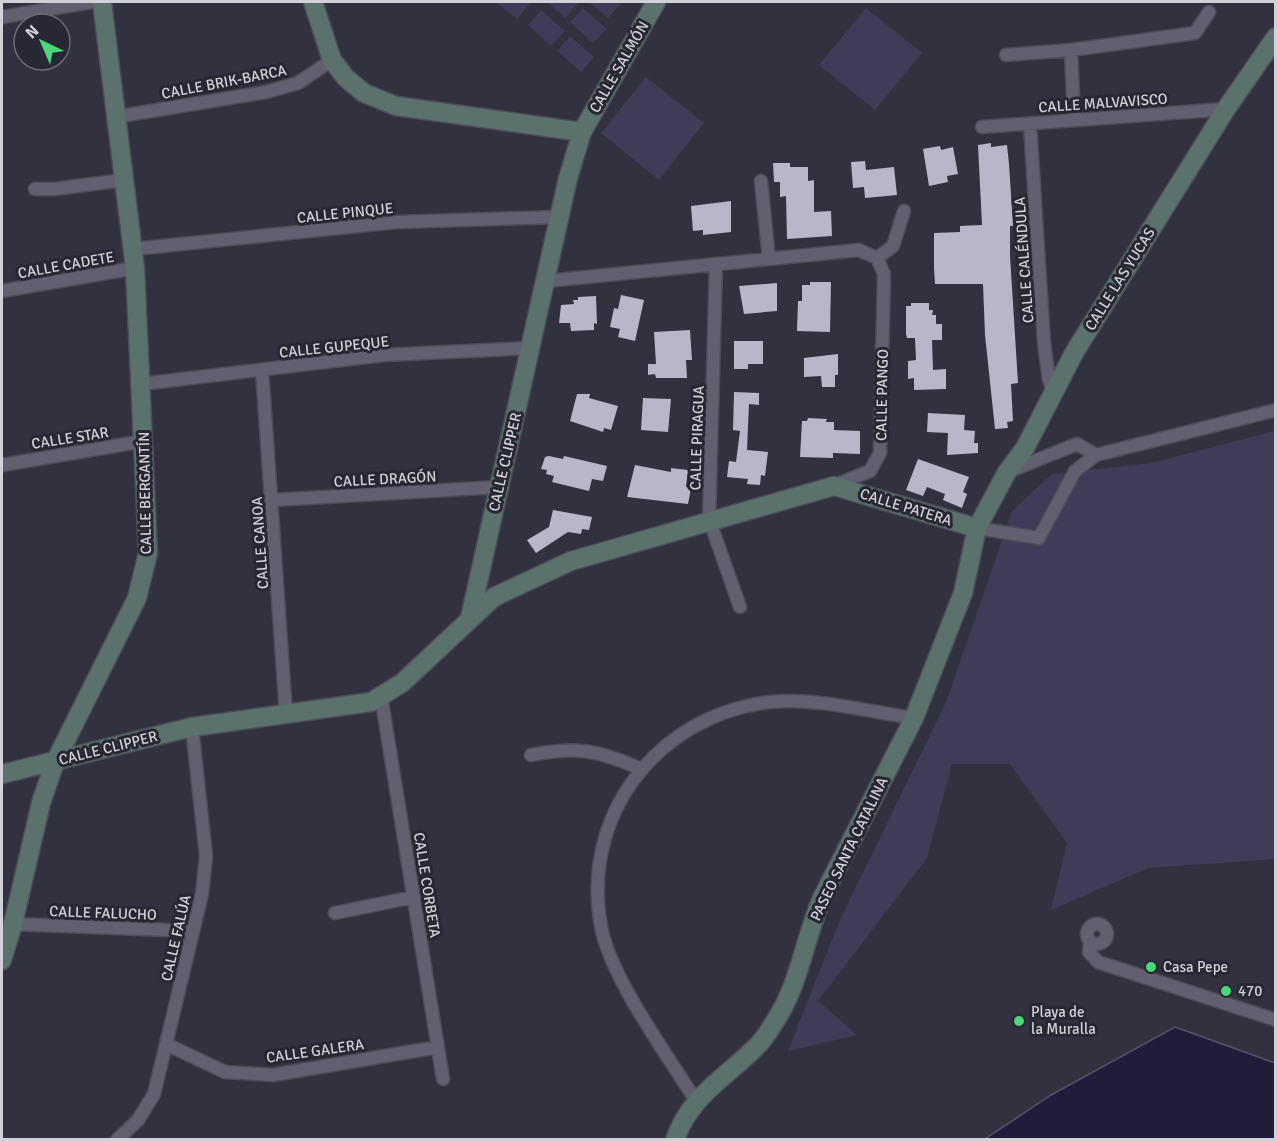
<svg xmlns="http://www.w3.org/2000/svg" width="1277" height="1141" font-family="Signika,sans-serif">
<rect width="100%" height="100%" fill="#32313f"/>
<path fill="#403c57" d="M495,2H531L517,19Z
M547,2H576L578,3L565,18Z
M589,2H618L621,4L608,18Z
M583,8L607,29L593,43L570,22Z
M866,8L922,53L875,110L819,65Z
M541,10L565,31L551,46L528,25Z
M570,36L594,57L581,72L557,51Z
M646,77L704,123L659,180L601,133Z
M1275,431V859L1148,868L1051,910L1067,843L1010,764H952L927,858L818,1001L857,1035L788,1051L839,922L947,700L1012,511L1052,474L1151,463Z"/>
<path fill="#211c39" stroke="#565269" stroke-width="1.5" d="M1175,1027L1275,1063V1139H985L1051,1095Z"/>
<path fill="#b8b6c8" d="M991,143V147L1007,145L1009,164L1013,226H1010V256L1018,383L1011,384L1013,421L1007,422L1008,428L995,429L985,335L983,284H935L934,268V233L960,232V226L982,225L978,145Z
M940,146L941,150L953,147L958,174L947,176L948,182L929,186L923,149Z
M865,161L866,170L894,167L897,195L865,198L864,187L853,188L851,162Z
M773,163H790V167H808V181L814,180V212L831,211L832,236L787,239L786,196L780,197V182H774Z
M731,201V232L703,235V230L693,231L691,206Z
M810,282H831L830,332L797,331L798,301H802V285H810Z
M777,283V311L744,314L739,286Z
M621,295L644,300L635,341L618,337L620,329L610,327L614,308L618,309Z
M596,296L597,324L594,323V330L571,331L570,323H559L561,305L574,304L573,300H578V297Z
M911,303H929V310H933L932,315H936V324H942V340H932L933,370L946,369V389L914,390V378L908,379V361L916,360L915,338H907L906,334V306H911Z
M690,330L692,360H686L687,378H656L655,374L648,375V364H656L654,332Z
M734,341H763V364H748V369H734Z
M838,354V375H835V387H822L821,376L804,377V358Z
M734,392L759,393V405L749,404L747,450L768,452L765,476L761,475L760,485L747,484L748,479L727,477L729,461L736,462L740,431L733,430Z
M577,394H590L589,398L618,406L611,430L604,428L603,432L570,421Z
M643,398L671,399L668,432L641,430Z
M928,413L965,415L964,430L975,431L974,443H978V453L947,455L948,433L927,432Z
M808,418L827,419L826,422H834V430L860,431V454L833,453V458L800,457L802,421H807Z
M549,456L563,459L564,456L607,466L603,481L592,479L589,491L552,482L554,476L546,474L547,470L541,469L545,457Z
M918,459L969,477L963,492L967,494L962,508L943,500L945,494L927,487L923,496L906,490Z
M635,465L671,472V468L688,470L686,487L691,488L688,504L627,497Z
M553,510L592,517L589,530L582,529L581,534L568,532L536,553L527,540L549,527Z"/>
<g fill="none" stroke-linecap="round" stroke-linejoin="round">
<g stroke="#4e4c58" stroke-width="15">
<path id="street" d="M2,17L91,2
M1071,50L1074,120
M1006,55L1071,50L1195,33L1209,12
M115,117L266,92L298,83L332,60
M1030,124L1044,343L1049,380L1054,393
M982,127L1226,109
M761,181L769,259
M35,189H55L123,180
M133,249L397,222L560,217
M877,258L893,246L904,211
M716,264L709,519L740,607
M546,281L859,250L877,258L884,274L880,453L870,471L835,485
M2,291L135,268
M262,370L286,714
M141,384L384,355L531,348
M2,465L144,441
M1010,471L1077,444L1096,455
M273,500L499,487
M977,528L1039,538L1075,471L1096,455L1276,410
M381,696L443,1079
M531,755C577,746 598,750 641,769
M335,913L414,897
M1087 934a10 10 0 1 1 20 0a10 10 0 1 1-20 0Z
M13,924L193,931
M1090,942L1089,952L1098,962L1276,1020
M166,1044L225,1072L273,1075L438,1047
M696,1101C668,1056 613,981 602,931C578,817 657,715 770,702C813,697 871,712 914,718
M117,1140L138,1120L154,1094L202,894L206,856L192,727"/>
</g>
<g stroke="#4e4c58" stroke-width="21">
<path id="secondary" d="M313,2L332,60L346,78L364,93L396,106L582,132
M470,618L568,178L582,132L656,2
M2,774L192,727L371,702L402,683L494,597L571,561L834,486L977,528
M2,960L13,924L41,803L55,762L137,598L148,553L135,268L102,2
M675,1140C689,1097 725,1078 755,1048C764,1040 771,1028 777,1018C800,982 805,937 822,898L914,718L963,593L977,528L1007,472L1025,448L1074,353L1226,109L1276,37"/>
</g>
<use href="#street" stroke="#626070" stroke-width="12"/>
<use href="#secondary" stroke="#5a726b" stroke-width="18"/>
</g>
<g fill="#49d778" stroke="#282734" stroke-width="2">
<circle cx="1151" cy="967" r="6"/>
<circle cx="1226" cy="991" r="6"/>
<circle cx="1019" cy="1021" r="6"/>
</g>
<g text-anchor="middle" stroke-width="6" stroke-linejoin="round" paint-order="stroke">
<g font-size="15" fill="#d2d1da" stroke="#282734">
<text transform="translate(619 67) rotate(-60)" y="5">CALLE SALMÓN</text>
<text transform="translate(224 82) rotate(-11)" y="5">CALLE BRIK-BARCA</text>
<text transform="translate(1103 103) rotate(-4)" y="5">CALLE MALVAVISCO</text>
<text transform="translate(345 213) rotate(-6)" y="5">CALLE PINQUE</text>
<text transform="translate(1024 260) rotate(-94)" y="5">CALLE CALÉNDULA</text>
<text transform="translate(66 265) rotate(-10)" y="5">CALLE CADETE</text>
<text transform="translate(1120 279) rotate(-58)" y="5">CALLE LAS YUCAS</text>
<text transform="translate(334 347) rotate(-6)" y="5">CALLE GUPEQUE</text>
<text transform="translate(882 395) rotate(-89)" y="5">CALLE PANGO</text>
<text transform="translate(70 438) rotate(-9)" y="5">CALLE STAR</text>
<text transform="translate(697 438) rotate(-88)" y="5">CALLE PIRAGUA</text>
<text transform="translate(505 462) rotate(-77)" y="5">CALLE CLIPPER</text>
<text transform="translate(385 479) rotate(-3)" y="5">CALLE DRAGÓN</text>
<text transform="translate(145 493) rotate(-91)" y="5">CALLE BERGANTÍN</text>
<text transform="translate(906 507) rotate(17)" y="5">CALLE PATERA</text>
<text transform="translate(260 543) rotate(-94)" y="5">CALLE CANOA</text>
<text transform="translate(108 748) rotate(-14)" y="5">CALLE CLIPPER</text>
<text transform="translate(849 849) rotate(-64)" y="5">PASEO SANTA CATALINA</text>
<text transform="translate(427 885) rotate(81)" y="5">CALLE CORBETA</text>
<text transform="translate(103 913) rotate(2)" y="5">CALLE FALUCHO</text>
<text transform="translate(176 938) rotate(-77)" y="5">CALLE FALÚA</text>
<text transform="translate(315 1051) rotate(-8)" y="5">CALLE GALERA</text>
</g>
<g font-size="15" fill="#d2d1da" stroke="#282734" text-anchor="start">
<text x="1163" y="972">Casa Pepe</text>
<text x="1238" y="996">470</text>
<text x="1031" y="1017">Playa de<tspan x="1031" dy="17">la Muralla</tspan></text>
</g>
</g>
<rect width="1277" height="1141" fill="none" stroke="#d2d1da" stroke-width="6"/>
<g transform="translate(42 42) rotate(316)"><circle r="28" fill="#282734" stroke="#6c6b76" stroke-width="1.5"/>
<path d="M0-4.5L10 22L0 15L-10 22Z" fill="#49d778"/>
<text y="-9" font-size="16" font-weight="bold" text-anchor="middle" fill="#d2d1da">N</text>
</g>
</svg>
